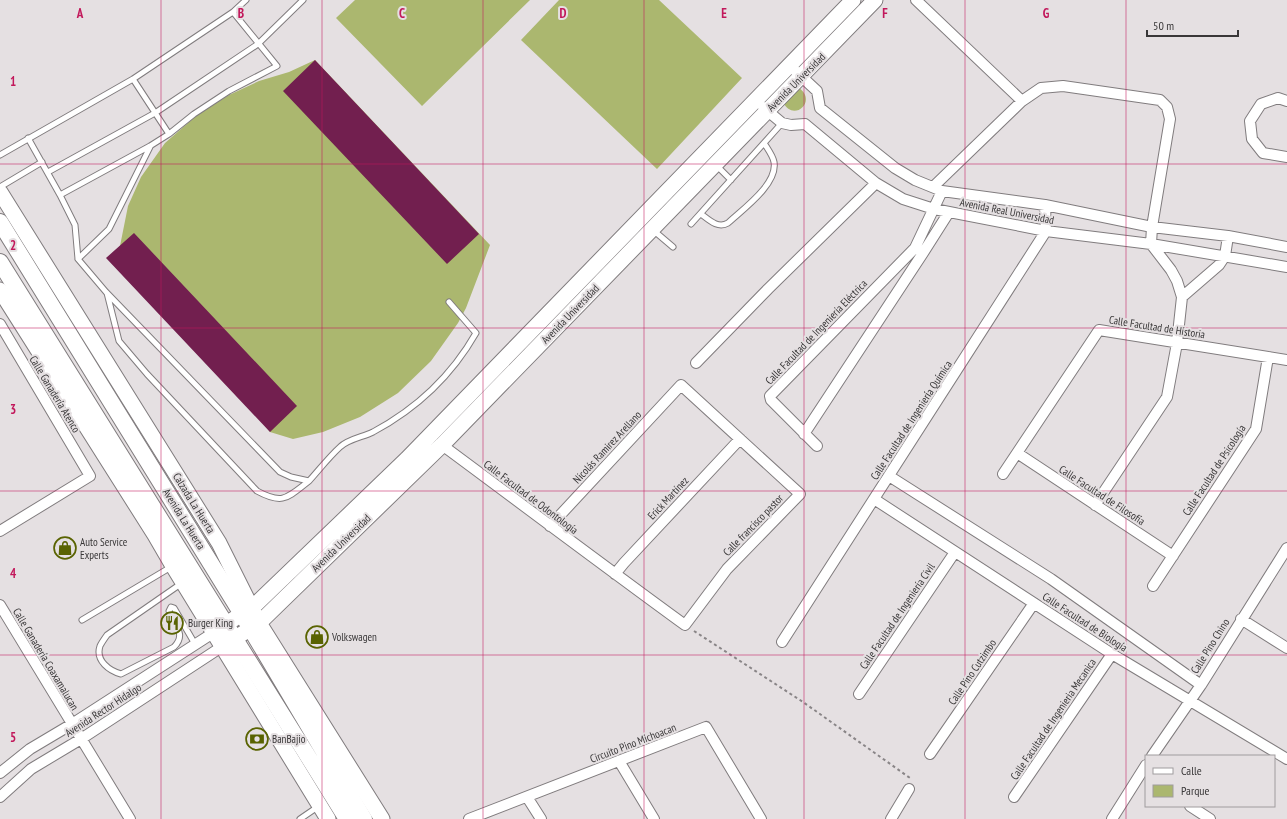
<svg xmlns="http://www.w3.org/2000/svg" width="1287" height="819" font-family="'PT Sans Narrow',sans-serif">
<rect width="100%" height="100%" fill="#e5e0e2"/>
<path fill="#abb76f" d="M355,0H530L422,106L336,18Z
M559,0H659L742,78L657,169L521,40Z
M315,60L490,245L466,308L458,323L431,361L398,393L360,417L323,432L293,439L270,432L120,246L128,206L141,177L165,143L196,116L229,95L259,81L289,72Z
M799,88C818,101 793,123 783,102Z"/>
<path fill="#721f4f" d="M315,60L479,234L447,264L283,91Z
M134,233L297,406L270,432L106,258Z"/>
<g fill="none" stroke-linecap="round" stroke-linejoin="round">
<g stroke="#807c7e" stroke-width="7">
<path id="lane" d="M169,134L194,114L229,91L277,66L233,12
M28,138L60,195L75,225L78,259L106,292L280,472L291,477L309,481C319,470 329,457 340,447C348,439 363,437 373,432C416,409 452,375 476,333L449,302
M0,155L133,79L233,12L246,0
M716,165L731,180
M48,172L155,113L258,44L303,0
M0,187L42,162
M60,195L150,146L169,134L133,79
M701,214C709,220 718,229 728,223C743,209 778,184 774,162C773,156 767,148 764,143
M691,224L782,123
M653,230L673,247
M78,259L109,229L150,147
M107,293L119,341L147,374L257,491C283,505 287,498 309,481
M182,583L107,635C105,638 102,642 100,646C95,661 110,671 121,674L174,647C186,635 176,627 170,614L169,611L171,607L174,608L195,644
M82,620L171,567
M300,819L319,806"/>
</g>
<g stroke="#807c7e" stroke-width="12">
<path id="street" d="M916,0L1022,101
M789,65L817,91L820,108L895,168L915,180L942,191L1045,205L1152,227L1228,236L1287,247
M1287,101L1278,98L1261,104L1250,121L1252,139L1263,153L1287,157
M763,107L782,123L791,125L805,124L876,183L903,199L934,209L1046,231L1151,244L1287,267
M933,187L1022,101L1041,88L1063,86L1160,100L1167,107L1170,119L1152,227L1151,244L1171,270L1177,281L1182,297L1177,343L1167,397L1095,505
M1182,297L1219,265L1225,256L1228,236
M0,324L90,476L0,531
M696,363L768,289L876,183
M804,434L923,253L949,212
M442,445C523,505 604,566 685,625L727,569L800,494L681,385L550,526
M817,446L771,400L770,396L915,248L942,191
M1017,453L1173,556
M1003,474L1099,330L1287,360
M889,476L1051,579L1201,685
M874,499L1112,654L1287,759
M615,574L624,563L740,439
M1153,586L1256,429L1268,357
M0,605L130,819
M1241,619L1287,648
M782,642L1046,231L1045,205
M859,694L955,552
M930,754L1034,603
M1152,756L1201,685L1287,548
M619,761L654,819
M0,773L30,749L72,724L213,633
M0,797L31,769L81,739L223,646
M527,797L541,819
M1014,797L1112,654
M1190,806L1210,819
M469,819L706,727L761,819
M891,819L909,789
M1112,819L1146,765"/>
</g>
<g stroke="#807c7e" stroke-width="17">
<path id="secondary" d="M0,192L219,543L259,623L382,819
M0,290L155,535L173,566L328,819
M213,633L255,605L407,459L853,0
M223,646L259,623L442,445L875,0"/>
</g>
<g stroke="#807c7e" stroke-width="18">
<path id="primary" d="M0,222L242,614L364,819
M0,262L347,819"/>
</g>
<path stroke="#898587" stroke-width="2" stroke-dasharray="3 3" stroke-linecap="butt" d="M694,631L803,702L910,778"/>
<use href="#lane" stroke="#fff" stroke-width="5"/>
<use href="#street" stroke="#fff" stroke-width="10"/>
<use href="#secondary" stroke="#fff" stroke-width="15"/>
<use href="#primary" stroke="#fff" stroke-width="16"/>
</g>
<path fill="none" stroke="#c2185b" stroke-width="1" stroke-opacity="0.55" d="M161,0V819M322,0V819M483,0V819M644,0V819M804,0V819M965,0V819M1126,0V819M0,164H1287M0,328H1287M0,491H1287M0,655H1287"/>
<defs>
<g id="shop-ring" transform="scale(1.15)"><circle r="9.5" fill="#e5e0e2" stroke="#596301" stroke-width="1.5"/><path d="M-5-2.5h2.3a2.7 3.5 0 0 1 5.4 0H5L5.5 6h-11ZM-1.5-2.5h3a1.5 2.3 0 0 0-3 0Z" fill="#596301"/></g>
<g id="restaurant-ring" transform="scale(1.15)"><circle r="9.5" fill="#e5e0e2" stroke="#596301" stroke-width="1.5"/><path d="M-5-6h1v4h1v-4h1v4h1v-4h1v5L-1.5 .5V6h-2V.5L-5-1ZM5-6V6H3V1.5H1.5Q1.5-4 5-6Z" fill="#596301"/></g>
<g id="bank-ring" transform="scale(1.15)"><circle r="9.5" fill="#e5e0e2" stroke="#596301" stroke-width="1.5"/><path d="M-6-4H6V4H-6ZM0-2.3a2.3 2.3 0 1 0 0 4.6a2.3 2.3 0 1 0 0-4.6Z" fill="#596301"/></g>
</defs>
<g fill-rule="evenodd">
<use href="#shop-ring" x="65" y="548"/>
<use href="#restaurant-ring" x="172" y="623"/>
<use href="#shop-ring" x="317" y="637"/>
<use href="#bank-ring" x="257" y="739"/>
</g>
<g text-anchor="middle" stroke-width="4" stroke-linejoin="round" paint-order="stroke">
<g font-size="11" fill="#393738" stroke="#e5e0e2">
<text transform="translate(796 82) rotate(-45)" y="4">Avenida Universidad</text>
<text transform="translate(1007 211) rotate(11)" y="4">Avenida Real Universidad</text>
<text transform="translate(570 314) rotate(-46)" y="4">Avenida Universidad</text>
<text transform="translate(1157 327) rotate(9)" y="4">Calle Facultad de Historia</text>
<text transform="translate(816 332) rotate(-46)" y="4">Calle Facultad de Ingeniería Eléctrica</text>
<text transform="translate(55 394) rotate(59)" y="4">Calle Ganadería Atenco</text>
<text transform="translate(911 420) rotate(-57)" y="4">Calle Facultad de Ingenierίa Quίmica</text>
<text transform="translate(607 447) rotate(-47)" y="4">Nicolás Ramirez Arellano</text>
<text transform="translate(1214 470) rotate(-57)" y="4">Calle Facultad de Psicología</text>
<text transform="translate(1102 495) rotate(33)" y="4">Calle Facultad de Filosofía</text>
<text transform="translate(531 497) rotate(37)" y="4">Calle Facultad de Odontología</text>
<text transform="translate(668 498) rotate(-47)" y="4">Erick Martínez</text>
<text transform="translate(194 503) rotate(58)" y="4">Calzada La Huerta</text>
<text transform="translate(184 519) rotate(58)" y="4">Avenida La Huerta</text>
<text transform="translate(753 525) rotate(-46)" y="4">Calle francisco pastor</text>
<text transform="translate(341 543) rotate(-44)" y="4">Avenida Universidad</text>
<text transform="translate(897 616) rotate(-56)" y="4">Calle Facultad de Ingeniería Civil</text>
<text transform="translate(1085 622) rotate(33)" y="4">Calle Facultad de Biología</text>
<text transform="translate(1210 646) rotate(-58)" y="4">Calle Pino Chino</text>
<text transform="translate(46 659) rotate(59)" y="4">Calle Ganadería Coaxamalucan</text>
<text transform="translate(972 672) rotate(-56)" y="4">Calle Pino Cutzimbo</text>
<text transform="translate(103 710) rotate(-33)" y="4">Avenida Rector Hidalgo</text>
<text transform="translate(1053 719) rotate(-56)" y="4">Calle Facultad de Ingenieria Mecanica</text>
<text transform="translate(633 743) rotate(-21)" y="4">Circuito Pino Michoacan</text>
</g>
<g font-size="11" fill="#393738" stroke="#e5e0e2" text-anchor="start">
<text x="80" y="546">Auto Service<tspan x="80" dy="13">Experts</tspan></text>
<text x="188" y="627">Burger King</text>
<text x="332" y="641">Volkswagen</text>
<text x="272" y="743">BanBajio</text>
</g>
</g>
<g font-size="13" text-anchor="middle" font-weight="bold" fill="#c2185b" stroke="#e5e0e2" stroke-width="4" stroke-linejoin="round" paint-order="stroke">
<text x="80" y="18">A</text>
<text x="241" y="18">B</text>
<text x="402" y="18">C</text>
<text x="563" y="18">D</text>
<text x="724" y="18">E</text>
<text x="885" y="18">F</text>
<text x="1046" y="18">G</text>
<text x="13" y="86">1</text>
<text x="13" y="250">2</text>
<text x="13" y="414">3</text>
<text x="13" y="578">4</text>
<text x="13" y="742">5</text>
</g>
<rect x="1145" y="755" width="130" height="52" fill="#e5e0e2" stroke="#a09c9e"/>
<rect x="1153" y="768" width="20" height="6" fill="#ffffff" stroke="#a09c9e"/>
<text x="1181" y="775" font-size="12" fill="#393738">Calle</text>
<rect x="1153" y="785" width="20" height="12" fill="#abb76f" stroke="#a09c9e"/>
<text x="1181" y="795" font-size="12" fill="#393738">Parque</text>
<path d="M1147 30v6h91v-6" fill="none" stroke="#393738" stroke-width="2"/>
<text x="1153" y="30" font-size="12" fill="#393738" stroke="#e5e0e2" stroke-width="3" paint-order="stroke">50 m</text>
</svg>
